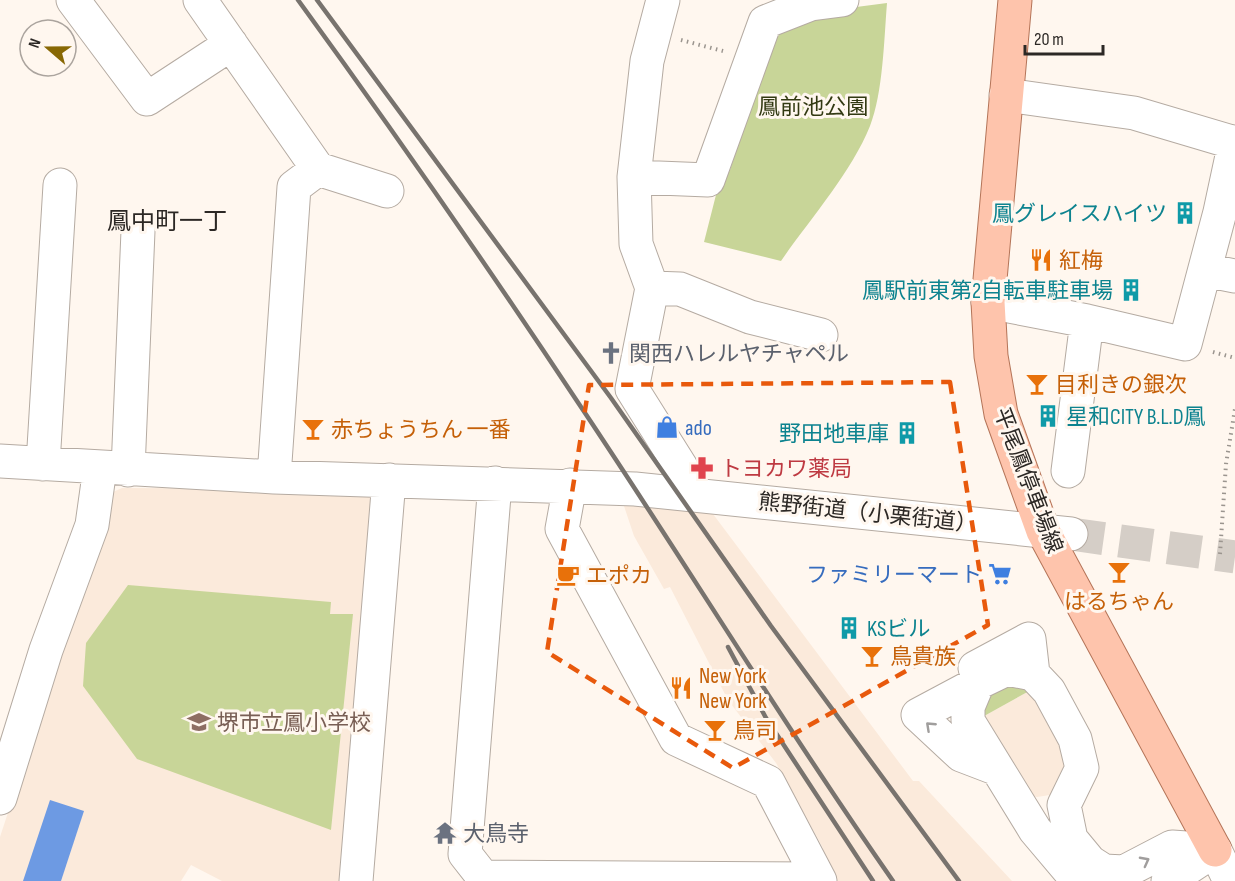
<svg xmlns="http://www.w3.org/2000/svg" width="1235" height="881" font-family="'Sofia Sans Condensed','Noto Sans JP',sans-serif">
<rect width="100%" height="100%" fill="#fff7ef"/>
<path fill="#fbeadb" d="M122,488L381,489L345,881H222L191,865L181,881H0V837L113,492Z
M623,503L713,514L913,781H919L1012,881H835L825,861L823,848L776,763L728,700L670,587L664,589L634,536Z
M1031,690L1069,756L1064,782L1050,795L1037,797L1025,795L977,720Z"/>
<path fill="#c8d598" d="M887,3C884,40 883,93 870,126C851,173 810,219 781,261L704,242L717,191L730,170L767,54L787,22L818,12Z
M128,585L331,602L330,614H353L331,830L137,759L83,686L86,643Z
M1002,684L1031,690L977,720L981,700Z"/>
<path fill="#6d9ae3" d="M50,800L84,811L61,881H23Z"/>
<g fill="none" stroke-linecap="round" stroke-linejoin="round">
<path stroke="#d5cec7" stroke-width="33" stroke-dasharray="33 16" stroke-linecap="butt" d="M1071,534L1235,557"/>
<g stroke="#b5aba2" stroke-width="35">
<path id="minor" d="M73,0L147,99L231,44
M200,0L318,169L294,187L274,477
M663,0L647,61L634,177L636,244L652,288L632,389L681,467L693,493
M1006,95L1134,113L1235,143
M318,169L387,191
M634,177L708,180L765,22L811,4L842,0
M1205,270L1235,276
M652,288L680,289L750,317L821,335
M988,302L1087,321L1185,344L1220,212L1235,142
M0,461L274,477L635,489L1071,534
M43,464L60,185
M128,470L138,231
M1068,471L1087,321
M495,483L465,854L483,877L819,879
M570,485L562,529L676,739L768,782L820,881
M975,668L1029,639L1033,674
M978,683L918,715L961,755L995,768
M0,798L46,650L92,525L100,468
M1215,850L1230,881
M356,881L389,480
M1078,881L1035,830L968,721V707L978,683L1007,669L1033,674L1049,691L1075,739L1082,768L1064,805L1071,839L1090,862L1104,871L1124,872L1172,847L1215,850
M1168,881L1215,850"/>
</g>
<g stroke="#b47458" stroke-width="35">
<path id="major" d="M1015,0L988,302L991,356L1001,414L1043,531L1215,850"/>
</g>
<path stroke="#9b958f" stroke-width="4" stroke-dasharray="1.5 4.5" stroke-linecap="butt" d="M681,40L723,51
M1213,352L1235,358
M1220,554L1226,464L1235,409"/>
<use href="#minor" stroke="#fff" stroke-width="33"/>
<use href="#major" stroke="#fec4ac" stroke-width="33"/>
<path stroke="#78736e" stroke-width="4.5" d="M298,0C395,133 488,267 579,404C685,562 784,725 893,881
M317,0L611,398L771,626L959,881
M728,647L766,718L873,881"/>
</g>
<defs><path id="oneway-chevron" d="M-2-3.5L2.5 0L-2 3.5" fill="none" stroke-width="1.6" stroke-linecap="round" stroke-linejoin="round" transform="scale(1.5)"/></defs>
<g stroke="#a09e9d">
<use href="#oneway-chevron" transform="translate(930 726) rotate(-137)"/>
<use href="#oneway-chevron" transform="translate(1145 861) rotate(-28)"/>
</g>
<path fill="none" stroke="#e8590c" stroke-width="4.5" stroke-dasharray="12 8" stroke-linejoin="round" d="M950,382L988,625L733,768L547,652L589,385Z"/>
<defs>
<g id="building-bare" transform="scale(1.8)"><path d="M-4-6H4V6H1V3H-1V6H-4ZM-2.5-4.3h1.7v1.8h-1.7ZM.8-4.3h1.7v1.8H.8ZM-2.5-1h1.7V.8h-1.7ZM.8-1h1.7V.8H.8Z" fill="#0f9aa8" stroke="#fff7ef" stroke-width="2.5" paint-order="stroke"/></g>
<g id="restaurant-bare" transform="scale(1.8)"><path d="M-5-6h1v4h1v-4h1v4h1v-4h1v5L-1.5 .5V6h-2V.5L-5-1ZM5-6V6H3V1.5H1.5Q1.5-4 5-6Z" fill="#e8710a" stroke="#fff7ef" stroke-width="2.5" paint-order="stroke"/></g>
<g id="church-bare" transform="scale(1.8)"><path d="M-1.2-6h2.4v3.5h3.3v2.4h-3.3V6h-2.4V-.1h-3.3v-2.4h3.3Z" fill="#6b7280" stroke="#fff7ef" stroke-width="2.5" paint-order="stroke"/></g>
<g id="bar-bare" transform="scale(1.8)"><path d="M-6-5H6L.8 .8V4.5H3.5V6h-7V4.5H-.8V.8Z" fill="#e8710a" stroke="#fff7ef" stroke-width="2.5" paint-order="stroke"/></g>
<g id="shop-bare" transform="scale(1.8)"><path d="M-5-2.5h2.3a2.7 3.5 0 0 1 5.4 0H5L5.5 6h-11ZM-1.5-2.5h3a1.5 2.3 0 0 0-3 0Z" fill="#3f7fe0" stroke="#fff7ef" stroke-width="2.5" paint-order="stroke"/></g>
<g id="pharmacy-bare" transform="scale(1.8)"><path d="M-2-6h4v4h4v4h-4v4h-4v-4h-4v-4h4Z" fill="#e0444e" stroke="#fff7ef" stroke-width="2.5" paint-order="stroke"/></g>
<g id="supermarket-bare" transform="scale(1.8)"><path d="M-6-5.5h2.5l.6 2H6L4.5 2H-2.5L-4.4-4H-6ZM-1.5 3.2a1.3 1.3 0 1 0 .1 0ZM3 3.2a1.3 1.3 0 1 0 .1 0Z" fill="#3f7fe0" stroke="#fff7ef" stroke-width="2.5" paint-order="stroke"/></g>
<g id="cafe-bare" transform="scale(1.8)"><path d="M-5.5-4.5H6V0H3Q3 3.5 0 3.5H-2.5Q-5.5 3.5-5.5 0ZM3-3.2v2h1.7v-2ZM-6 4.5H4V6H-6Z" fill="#e8710a" stroke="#fff7ef" stroke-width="2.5" paint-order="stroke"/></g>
<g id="school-bare" transform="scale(1.8)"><path d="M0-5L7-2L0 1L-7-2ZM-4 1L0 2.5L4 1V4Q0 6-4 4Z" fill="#8d6e63" stroke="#fff7ef" stroke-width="2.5" paint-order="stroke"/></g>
<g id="temple-bare" transform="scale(1.8)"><path d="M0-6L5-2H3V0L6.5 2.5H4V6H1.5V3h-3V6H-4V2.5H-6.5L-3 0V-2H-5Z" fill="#6b7280" stroke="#fff7ef" stroke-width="2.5" paint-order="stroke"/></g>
</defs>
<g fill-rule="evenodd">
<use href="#building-bare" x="1185" y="213"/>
<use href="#restaurant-bare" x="1041" y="260"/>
<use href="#building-bare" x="1131" y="290"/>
<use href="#church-bare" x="611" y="353"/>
<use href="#bar-bare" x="1037" y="384"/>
<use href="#building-bare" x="1048" y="416"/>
<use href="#shop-bare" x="667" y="427"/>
<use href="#bar-bare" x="313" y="429"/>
<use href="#building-bare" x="907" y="433"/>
<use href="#pharmacy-bare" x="702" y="468"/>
<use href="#bar-bare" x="1119" y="572"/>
<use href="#supermarket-bare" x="1000" y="574"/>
<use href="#cafe-bare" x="568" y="575"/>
<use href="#building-bare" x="849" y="628"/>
<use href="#bar-bare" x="872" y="656"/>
<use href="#restaurant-bare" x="681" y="688"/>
<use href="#school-bare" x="199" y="722"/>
<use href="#bar-bare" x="715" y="730"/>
<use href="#temple-bare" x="445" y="833"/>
</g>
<g text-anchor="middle" stroke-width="6" stroke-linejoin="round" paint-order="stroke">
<g font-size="22" fill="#323912" stroke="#fff7ef">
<text x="813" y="114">鳳前池公園</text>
</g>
<g font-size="22" fill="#0d838f" stroke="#fff7ef" text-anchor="end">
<text x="1167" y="221">鳳グレイスハイツ</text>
<text x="1113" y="298">鳳駅前東第2自転車駐車場</text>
<text x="1066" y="424" text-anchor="start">星和CITY B.L.D鳳</text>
<text x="889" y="441">野田地車庫</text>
<text x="867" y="636" text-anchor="start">KSビル</text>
</g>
<g font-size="22" fill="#c56008" stroke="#fff7ef" text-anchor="start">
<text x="1059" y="268">紅梅</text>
<text x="1055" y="392">目利きの銀次</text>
<text x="331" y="437">赤ちょうちん 一番</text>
<text x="586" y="583">エポカ</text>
<text x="1119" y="609" text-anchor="middle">はるちゃん</text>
<text x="890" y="664">鳥貴族</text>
<text x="699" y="683">New York<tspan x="699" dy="25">New York</tspan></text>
<text x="733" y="738">鳥司</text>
</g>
<g font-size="22" fill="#5b616d" stroke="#fff7ef" text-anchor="start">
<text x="629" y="361">関西ハレルヤチャペル</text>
<text x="463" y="841">大鳥寺</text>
</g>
<g font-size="22" fill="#366cbe" stroke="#fff7ef" text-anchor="start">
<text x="685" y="435">ado</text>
<text x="982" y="582" text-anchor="end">ファミリーマート</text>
</g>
<g font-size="22" fill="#be3a42" stroke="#fff7ef" text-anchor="start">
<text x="720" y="476">トヨカワ薬局</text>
</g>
<g font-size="22" fill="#2c2825" stroke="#fff7ef">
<text transform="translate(1029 480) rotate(69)" y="8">平尾鳳停車場線</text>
<text transform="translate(868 512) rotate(6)" y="8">熊野街道（小栗街道）</text>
</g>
<g font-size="22" fill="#785e54" stroke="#fff7ef" text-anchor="start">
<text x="217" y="730">堺市立鳳小学校</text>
</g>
<g font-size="24" fill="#2c2825" stroke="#fff7ef">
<text x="167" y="229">鳳中町一丁</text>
</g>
</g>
<g transform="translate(48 48) rotate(290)"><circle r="28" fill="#fff7ef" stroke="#aba49e" stroke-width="1.5"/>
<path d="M0-4.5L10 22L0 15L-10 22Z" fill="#886804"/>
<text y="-9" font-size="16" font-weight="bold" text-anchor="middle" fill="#2c2825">N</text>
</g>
<path d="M1025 45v9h78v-9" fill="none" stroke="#2c2825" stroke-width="3"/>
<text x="1034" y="45" font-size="18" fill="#2c2825" stroke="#fff7ef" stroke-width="4.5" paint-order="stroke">20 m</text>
</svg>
